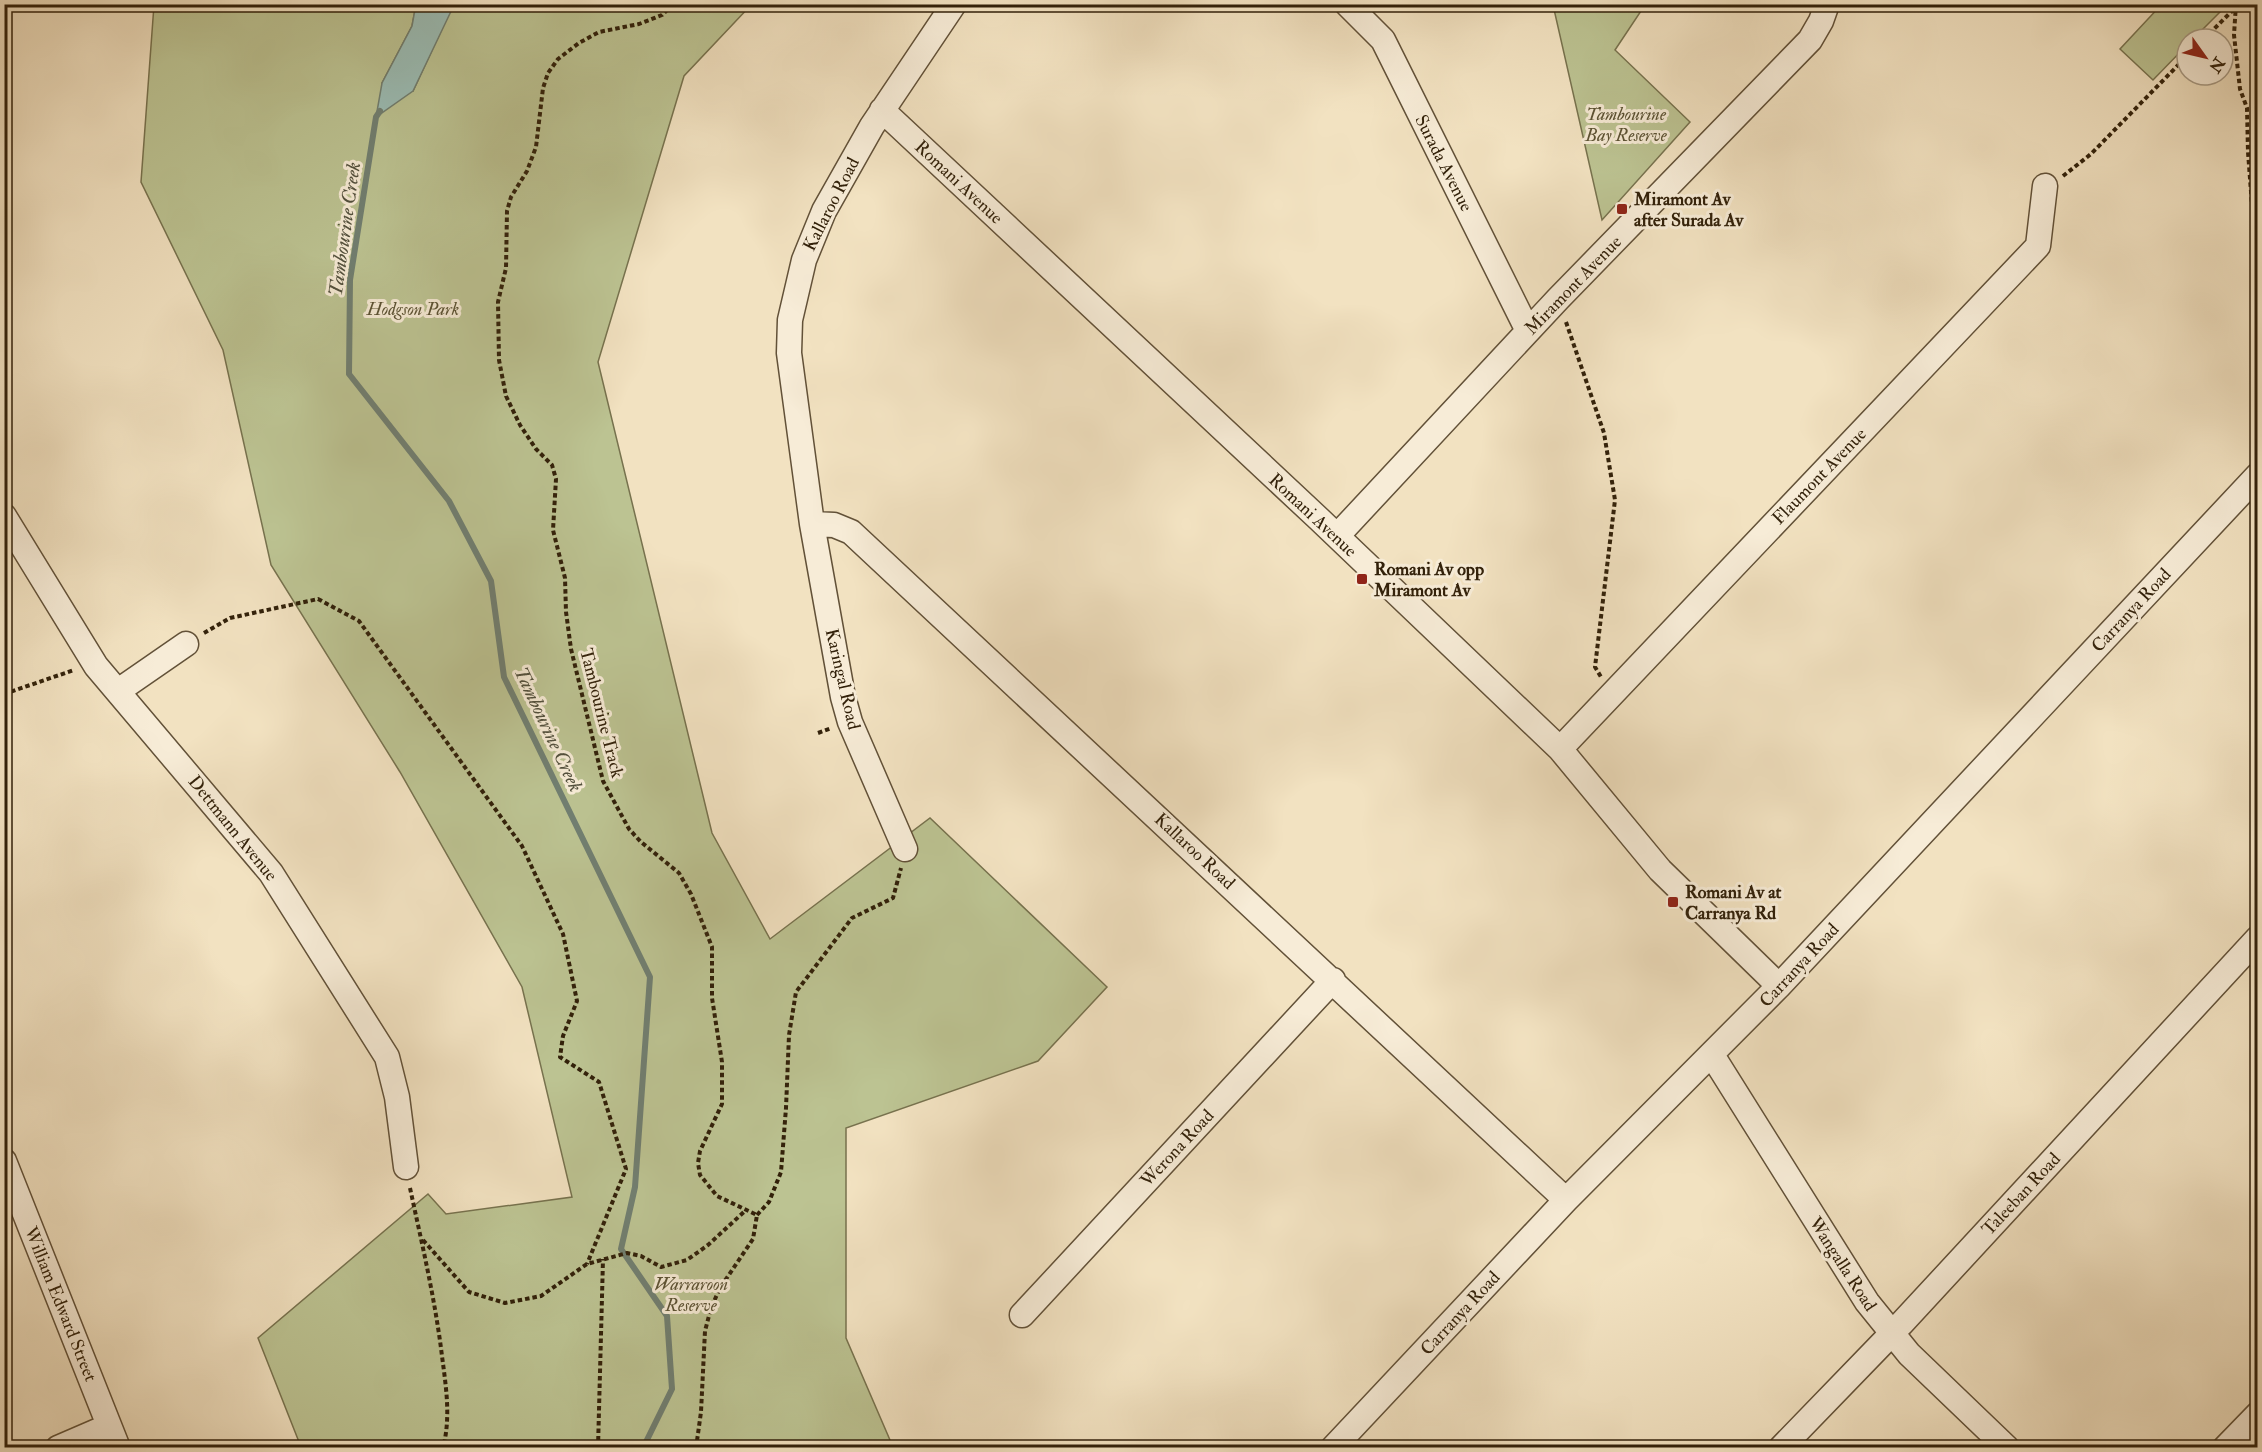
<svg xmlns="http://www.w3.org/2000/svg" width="2262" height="1452" font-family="'IM FELL Double Pica',serif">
<rect width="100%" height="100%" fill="#f2e2c1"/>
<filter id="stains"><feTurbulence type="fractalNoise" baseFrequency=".00333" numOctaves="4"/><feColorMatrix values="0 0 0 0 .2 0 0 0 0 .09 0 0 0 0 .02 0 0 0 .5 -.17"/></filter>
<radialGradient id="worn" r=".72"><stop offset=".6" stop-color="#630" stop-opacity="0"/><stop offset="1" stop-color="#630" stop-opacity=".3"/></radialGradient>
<path fill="#bcc392" stroke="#77724e" stroke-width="1.5" d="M2162,4L2227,5L2193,39H2187V45L2153,80L2120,49Z
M154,5H416L412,26L382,83L413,91L453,5H751L684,76L598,362L712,833L770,939L930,818L1107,987L1038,1061L846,1128V1338L893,1447H301L258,1338L428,1194L446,1214L572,1197L522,987L400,772L271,565L223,350L141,182Z
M1553,5H1645L1615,50L1690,122L1602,220Z"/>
<path fill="#9bbdb5" stroke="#717f71" stroke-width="1.5" d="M416,4L454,5L413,91L376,117L382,83L412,26Z"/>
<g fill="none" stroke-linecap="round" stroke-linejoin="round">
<path stroke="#717f71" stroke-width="6" d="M380,111L376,117L350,280L349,374L449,501L491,581L504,677L650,977L635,1187L621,1249L667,1316L672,1389L643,1448"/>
<g stroke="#625138" stroke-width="27">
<path id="minor" d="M1347,4L1383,40L1528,331
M882,110L1319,519L1560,749L1660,870L1779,986
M4,516L96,666L271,873L387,1057L397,1097L406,1167
M812,524L834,525L851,532L1566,1200
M1337,536L1558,299L1810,40L1821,21L1827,4
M118,691L186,644
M1560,749L2038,246L2045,186
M905,849L850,722L843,697L812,524L789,353L790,320L804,260L824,211L872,126L954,4
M1712,1055L1867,1302L1909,1354L2007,1448
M4,1161L118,1448
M1022,1315L1333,980
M58,1448L109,1426
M1333,1448L1566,1200L1779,986L2258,475
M1781,1448L1901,1324L2258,938
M2225,1448L2258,1414"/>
</g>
<path stroke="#32210a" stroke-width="4" stroke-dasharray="4.5 3" stroke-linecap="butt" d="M673,4L662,15L639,24L599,32L579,43L558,59L548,73L543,88L536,147L527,171L511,197L507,211L506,268L498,302L499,360L506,396L520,425L536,449L552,465L556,479L553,530L565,578L566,612L571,649L603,781L629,829L641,842L679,873L691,894L712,947V998L722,1062V1104L700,1151L698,1163L700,1175L717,1196L757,1215
M2236,4L2234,35L2240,89L2247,108L2248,152L2258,284
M2204,39L2236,7
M2063,176L2091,154L2187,56
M1566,322L1604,433L1615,500L1595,667L1601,677
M204,633L230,618L318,599L359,621L522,846L563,934L577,1001L563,1036L560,1057L599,1082L626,1169L587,1264
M4,694L74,670
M818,733L832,728
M410,1188C422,1244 435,1299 442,1356C446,1387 451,1417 443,1448
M757,1215L769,1202L781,1172L786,1108L789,1035L796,992L852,918L893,898L901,868
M423,1240L469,1292L505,1303L541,1296L587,1264L627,1253L641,1256L661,1267L687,1260L708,1245L745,1211
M598,1448L603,1259
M696,1448L701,1412L705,1331L711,1308L720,1288L753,1239L757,1215"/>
<use href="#minor" stroke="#f7ecd7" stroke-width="24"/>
</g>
<g fill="#8f2418" stroke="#f7ecd7" stroke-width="2">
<rect x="1616" y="203" width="12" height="12" rx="3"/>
<rect x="1356" y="573" width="12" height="12" rx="3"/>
<rect x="1667" y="896" width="12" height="12" rx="3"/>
</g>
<g text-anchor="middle" stroke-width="6" stroke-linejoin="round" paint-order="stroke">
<g font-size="18" font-style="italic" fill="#5b5233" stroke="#f7ecd7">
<text x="1626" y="120">Tambourine<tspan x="1626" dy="21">Bay Reserve</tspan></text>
<text x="413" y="315">Hodgson Park</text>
<text x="691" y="1290">Warraroon<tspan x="691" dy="21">Reserve</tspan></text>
</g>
<g font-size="18" fill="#32210a" stroke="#f7ecd7">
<text transform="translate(1444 163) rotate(63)" y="6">Surada Avenue</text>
<text transform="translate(959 182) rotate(43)" y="6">Romani Avenue</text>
<text transform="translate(831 204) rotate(-63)" y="6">Kallaroo Road</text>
<text transform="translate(1573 285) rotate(-46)" y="6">Miramont Avenue</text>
<text transform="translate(1819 476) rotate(-46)" y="6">Flaumont Avenue</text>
<text transform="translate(1313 515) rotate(43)" y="6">Romani Avenue</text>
<text transform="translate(2131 610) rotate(-47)" y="6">Carranya Road</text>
<text transform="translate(843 679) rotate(77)" y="6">Karingal Road</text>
<text transform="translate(602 713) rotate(76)" y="6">Tambourine Track</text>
<text transform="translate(233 828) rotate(51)" y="6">Dettmann Avenue</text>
<text transform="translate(1195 851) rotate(43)" y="6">Kallaroo Road</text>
<text transform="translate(1799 965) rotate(-47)" y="6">Carranya Road</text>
<text transform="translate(1177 1148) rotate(-47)" y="6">Werona Road</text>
<text transform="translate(2021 1194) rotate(-47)" y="6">Taleeban Road</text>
<text transform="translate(1843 1264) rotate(57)" y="6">Wangalla Road</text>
<text transform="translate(61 1304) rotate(68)" y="6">William Edward Street</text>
<text transform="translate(1460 1313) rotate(-47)" y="6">Carranya Road</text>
</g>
<g font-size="18" font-weight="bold" fill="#32210a" stroke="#f7ecd7" text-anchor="start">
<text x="1634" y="205">Miramont Av<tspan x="1634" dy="21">after Surada Av</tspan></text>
<text x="1374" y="575">Romani Av opp<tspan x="1374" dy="21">Miramont Av</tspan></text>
<text x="1685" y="898">Romani Av at<tspan x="1685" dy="21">Carranya Rd</tspan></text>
</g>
<g font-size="20" font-style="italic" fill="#52503d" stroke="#f7ecd7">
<text transform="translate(344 229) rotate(-82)" y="7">Tambourine Creek</text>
<text transform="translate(549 729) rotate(65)" y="7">Tambourine Creek</text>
</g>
</g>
<rect width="2262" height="1452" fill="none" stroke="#f2e2c1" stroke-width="24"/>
<rect x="6" y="6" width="2250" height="1440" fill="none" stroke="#32210a" stroke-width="3"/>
<rect x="12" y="12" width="2238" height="1428" fill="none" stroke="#32210a" stroke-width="1.5"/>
<g transform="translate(2205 57) rotate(124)"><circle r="28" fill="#f7ecd7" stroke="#a89b85" stroke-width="1.5"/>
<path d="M0-4.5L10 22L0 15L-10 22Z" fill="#8f2418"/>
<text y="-9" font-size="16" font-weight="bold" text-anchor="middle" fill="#32210a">N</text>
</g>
<rect width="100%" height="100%" filter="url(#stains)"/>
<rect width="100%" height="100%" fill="url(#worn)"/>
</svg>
